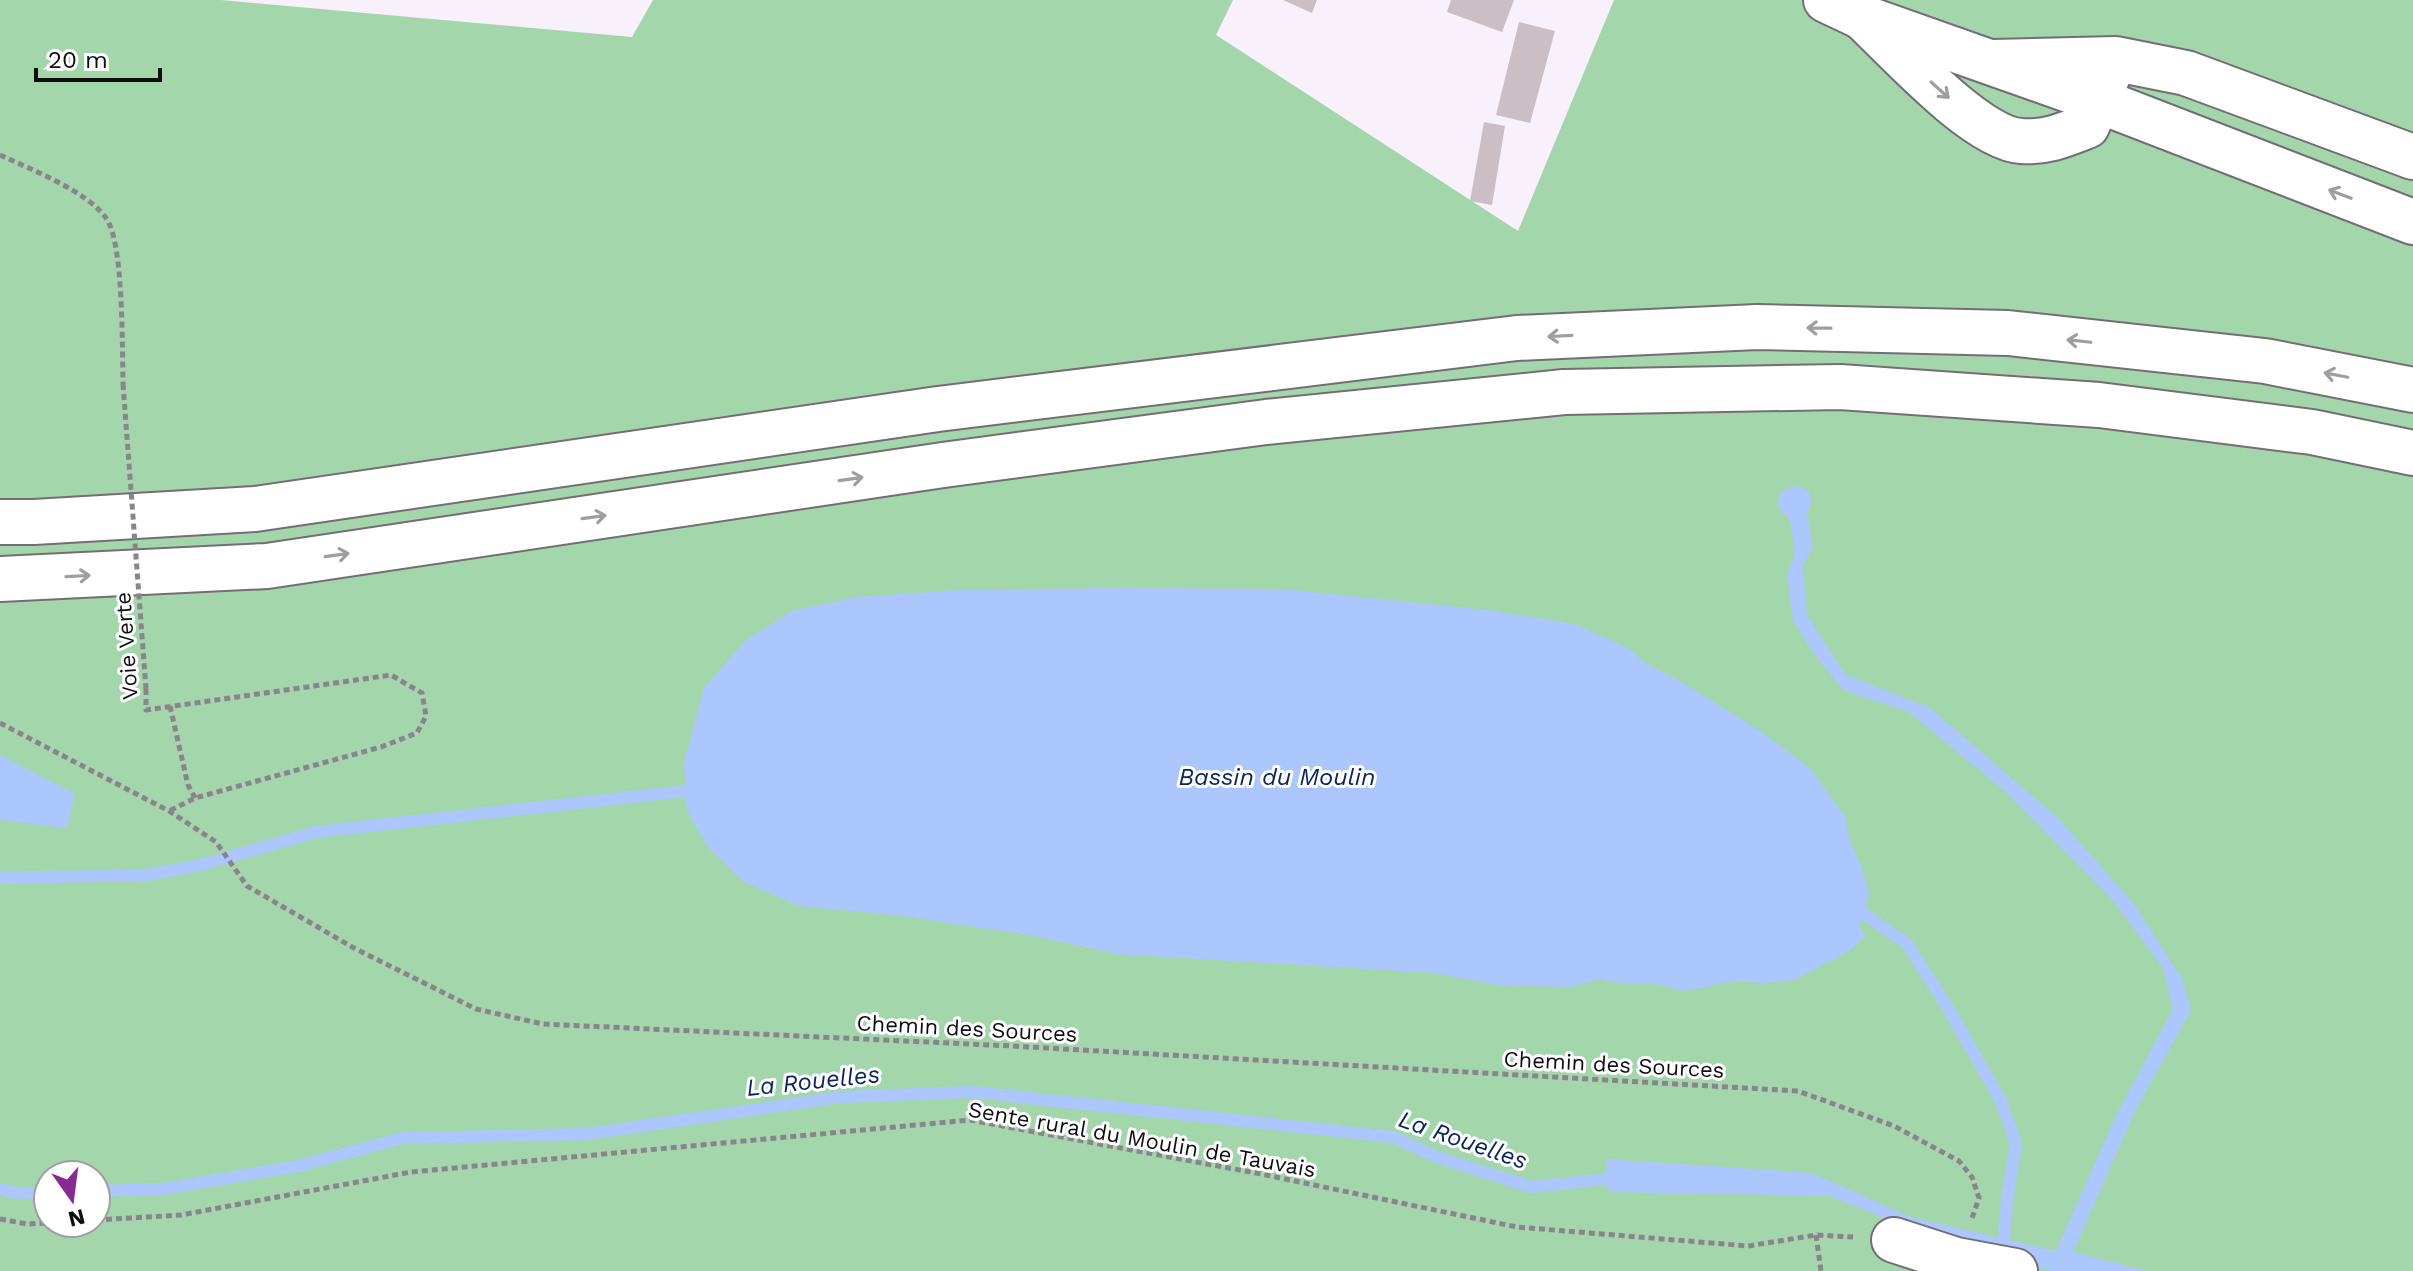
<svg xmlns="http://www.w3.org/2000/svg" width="2413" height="1271" font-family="'Work Sans',sans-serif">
<rect width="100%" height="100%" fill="#f8f0fb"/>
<path fill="#a4d6ac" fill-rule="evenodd" d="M0,0H221L632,37L653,0H1233L1216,35L1518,231L1614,0H2413V1271H0ZM48,1175H96V1223H48Z"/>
<path fill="#abc7fd" d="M1796,486L1807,490L1812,499L1807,514L1813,547L1803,566L1807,615L1845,674L1930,708L2058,818L2134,904L2182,979L2191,1011L2136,1109L2073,1252L2146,1271H2054L2039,1268L1951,1245L1830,1196L1608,1192L1606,1159L1812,1173L1910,1217L2056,1251L2116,1116L2173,1009L2163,968L2112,899L2007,793L1909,712L1843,690L1812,651L1793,620L1787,575L1794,557V546L1790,520L1778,507L1780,492Z
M1128,588L1282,589L1488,610L1574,624L1628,648L1650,666L1675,678L1762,732L1811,769L1845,817L1849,838L1862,869L1869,894L1859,926L1865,937L1849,951L1795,980L1761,983L1735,981L1683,991L1657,984H1627L1599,979L1572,987L1497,985L1434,973L1118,954L1029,935L904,916L799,906L744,882L708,847L687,811L684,764L704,688L745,641L792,611L857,597L963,590Z
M0,755L75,794L67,828L0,820Z"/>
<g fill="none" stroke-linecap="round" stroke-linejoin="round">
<path stroke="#abc7fd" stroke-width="12" d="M0,878L147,875L201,865L316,832L686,791
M1863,913L1907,944L1948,1008L2000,1099L2016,1143L2006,1207L2004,1245
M0,1189L17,1193L48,1192
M96,1191L163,1189L298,1166L403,1138L587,1134L841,1097L973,1092L1393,1137L1437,1157L1531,1187L1624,1177"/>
</g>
<path fill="#cbbec4" d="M1283,0H1317L1312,13Z
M1451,0H1514L1502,32L1447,12Z
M1519,22L1555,31L1530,123L1496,115Z
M1484,122L1505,126L1492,205L1470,201Z"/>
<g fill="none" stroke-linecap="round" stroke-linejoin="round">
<g stroke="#746d76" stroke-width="48">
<path id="minor" d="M1862,17C1897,50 1976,138 2021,141C2046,143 2064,135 2087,126L2112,66
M1992,62L2116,59L2186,73L2413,157
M1894,1240L1956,1260L2015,1271"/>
</g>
<g stroke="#746d76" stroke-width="48">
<path id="tertiary" d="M1826,0L1862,17L2097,100"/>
</g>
<g stroke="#746d76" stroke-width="48">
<path id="trunk" d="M2097,100L2413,222
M0,522H34L255,509L938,409L1517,338L1757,327L2008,333L2265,361L2413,390
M0,579L267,566L943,465L1266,422L1564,392L1840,387L2099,405L2312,432L2413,453"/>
</g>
<path stroke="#8a858c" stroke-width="5" stroke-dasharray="6 4" stroke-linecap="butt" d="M0,155C30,169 87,191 106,218C124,242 122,350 123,384
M146,689V710L391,675L422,693L426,716L417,733L381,747L195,798L169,811
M170,706L188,785L195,798
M0,723L169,811L216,842L247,886L354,948L476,1009L543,1024L1012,1046L1798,1091L1894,1126L1959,1161L1972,1177L1979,1198L1971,1221
M0,1219L27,1224L48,1223
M96,1220L181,1215L411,1172L970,1120L1261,1174L1517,1227L1748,1246L1816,1235L1853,1237
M1816,1235L1821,1271"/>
<use href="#minor" stroke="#fff" stroke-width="44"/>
<use href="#tertiary" stroke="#fff" stroke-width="44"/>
<use href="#trunk" stroke="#fff" stroke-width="44"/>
<path stroke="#8a858c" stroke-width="5" stroke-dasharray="6 4" stroke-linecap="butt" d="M123,384L146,689"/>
</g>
<defs><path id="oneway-shaft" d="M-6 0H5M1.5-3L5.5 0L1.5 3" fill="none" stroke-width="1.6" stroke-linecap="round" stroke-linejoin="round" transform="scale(2)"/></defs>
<g stroke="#9f9e9f">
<use href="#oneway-shaft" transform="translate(1940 90) rotate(42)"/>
<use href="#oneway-shaft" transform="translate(2340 194) rotate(-159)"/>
<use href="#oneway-shaft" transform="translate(1819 328) rotate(-179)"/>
<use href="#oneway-shaft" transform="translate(1560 336) rotate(177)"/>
<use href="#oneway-shaft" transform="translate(2079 341) rotate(-174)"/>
<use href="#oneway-shaft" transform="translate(2336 375) rotate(-169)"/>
<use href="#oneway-shaft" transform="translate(851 479) rotate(-8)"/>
<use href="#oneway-shaft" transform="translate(594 517) rotate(-8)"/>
<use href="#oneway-shaft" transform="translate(337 555) rotate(-8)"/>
<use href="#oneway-shaft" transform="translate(78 576) rotate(-3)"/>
</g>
<g text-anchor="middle" stroke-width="6" stroke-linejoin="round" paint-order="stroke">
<g font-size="22" fill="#0f0d10" stroke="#fff">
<text transform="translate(126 646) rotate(-94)" y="8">Voie Verte</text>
<text transform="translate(967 1028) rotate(3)" y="8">Chemin des Sources</text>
<text transform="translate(1614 1064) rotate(3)" y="8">Chemin des Sources</text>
<text transform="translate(1142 1139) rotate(10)" y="8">Sente rural du Moulin de Tauvais</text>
</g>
<g font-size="24" font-style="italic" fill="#0a2561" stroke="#fff">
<text x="1277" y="785">Bassin du Moulin</text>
<text transform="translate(813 1081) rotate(-6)" y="8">La Rouelles</text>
<text transform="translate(1463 1140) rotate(19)" y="8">La Rouelles</text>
</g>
</g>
<g transform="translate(72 1199) rotate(166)"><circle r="38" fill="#ffffff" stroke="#9f9e9f" stroke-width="2"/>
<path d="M0-6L14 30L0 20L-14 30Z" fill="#892993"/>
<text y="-12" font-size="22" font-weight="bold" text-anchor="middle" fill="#0f0d10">N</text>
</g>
<path d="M36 68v12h124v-12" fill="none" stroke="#0f0d10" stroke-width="4"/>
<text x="48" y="68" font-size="24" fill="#0f0d10" stroke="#ffffff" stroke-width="6" paint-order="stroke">20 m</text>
</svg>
